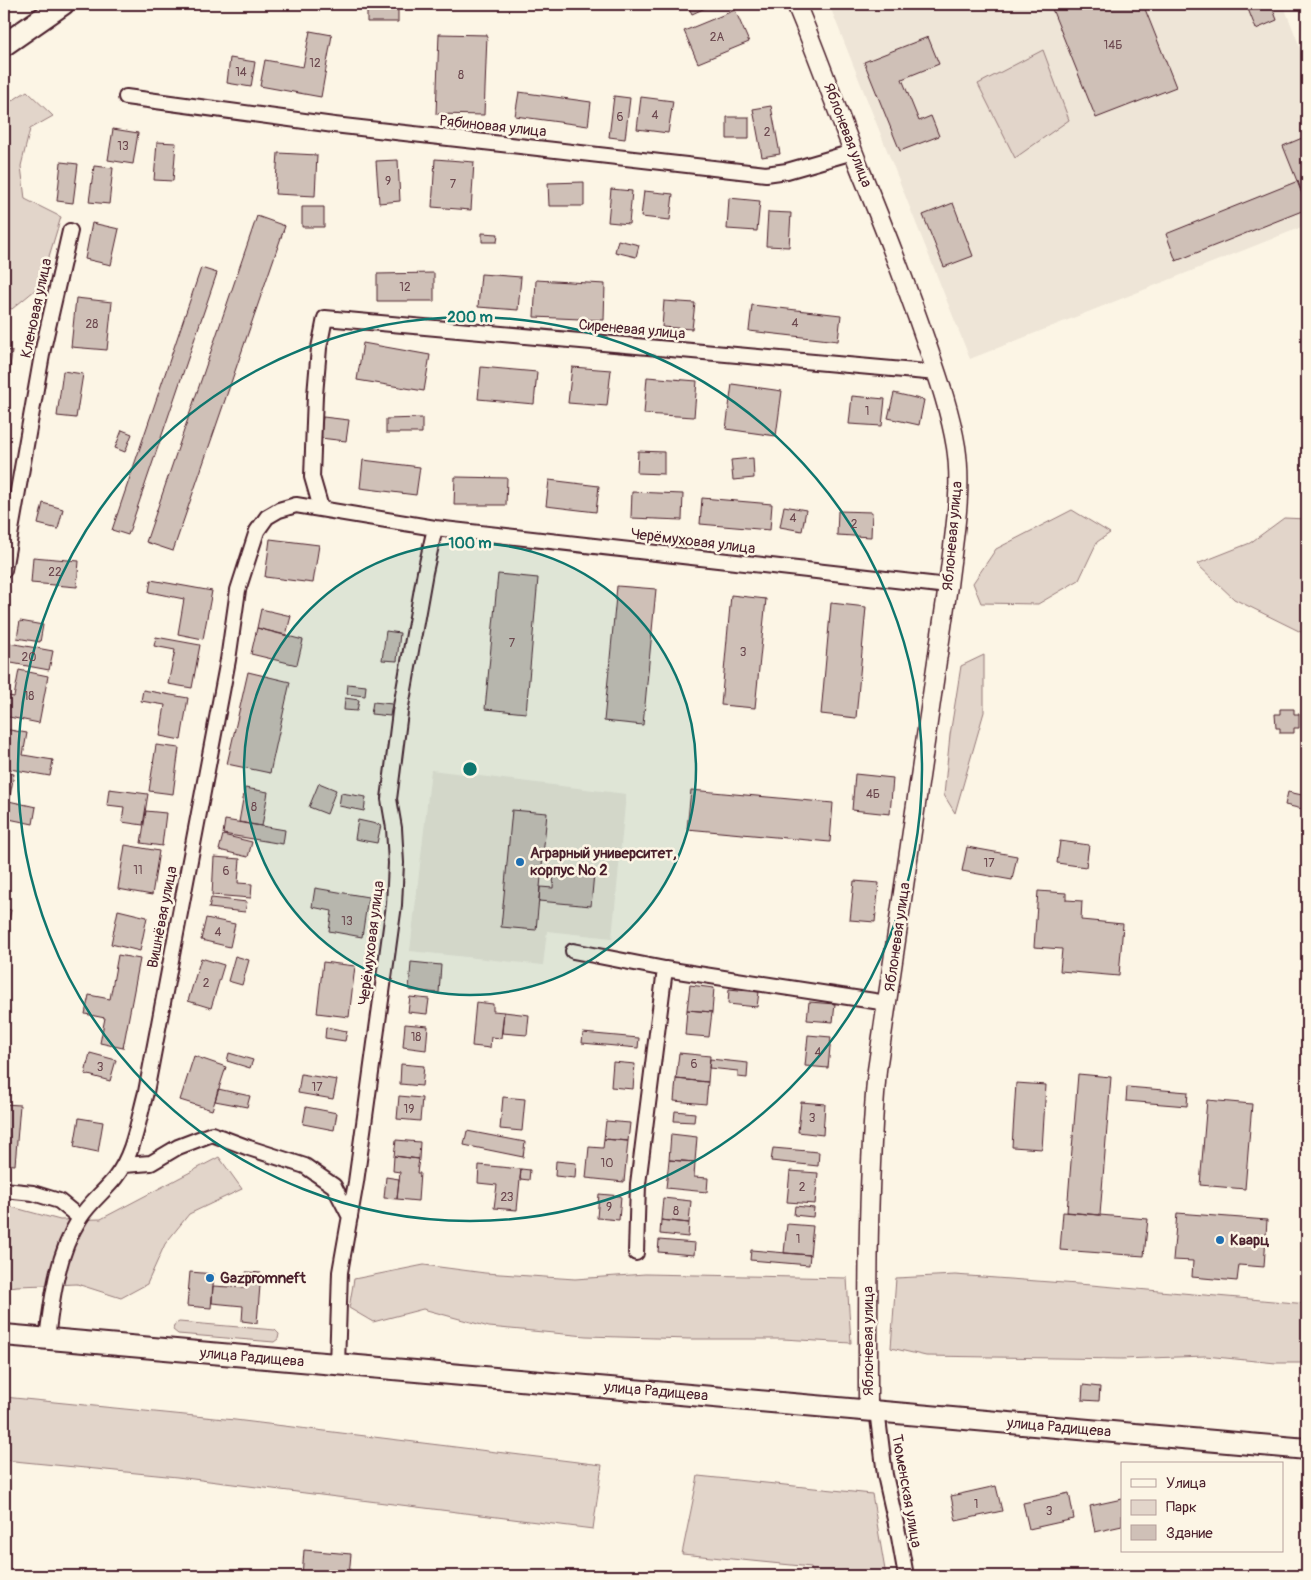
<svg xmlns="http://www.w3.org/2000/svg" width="1311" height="1580" font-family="Pangolin,sans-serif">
<rect width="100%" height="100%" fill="#fcf5e5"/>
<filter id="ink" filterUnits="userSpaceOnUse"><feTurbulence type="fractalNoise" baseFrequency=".02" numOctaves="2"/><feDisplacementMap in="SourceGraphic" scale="10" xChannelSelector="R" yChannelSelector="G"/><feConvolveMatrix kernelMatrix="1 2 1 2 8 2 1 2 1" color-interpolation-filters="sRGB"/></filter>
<g filter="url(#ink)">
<path fill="#eee5d7" d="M829,4H1283L1307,65V225L970,359Z
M431,770L626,794L612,938L547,931L543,965L410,951Z"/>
<path fill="#e2d5ca" stroke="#967a7a" d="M1043,50L1069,120L1015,158L978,84Z
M27,91L53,116L30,129L21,166L25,199L61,217L40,286L12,309L4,306V106Z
M1072,510L1110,533L1097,542L1079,580L1038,604L981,603L973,583L996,549Z
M1284,518L1307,519V635L1234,599L1197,564L1250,543Z
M984,655V712L955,813L944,795L950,735L961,666Z
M219,1157L242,1189L189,1214L165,1244L147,1284L121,1298L77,1284L17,1286L4,1288V1205L60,1220L101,1219Z
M424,1265L485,1273L575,1279L645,1274L847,1278L851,1343L783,1339H690L586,1336L489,1327L423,1309L373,1322L349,1308L354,1279Z
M955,1275L1091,1285L1307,1304V1363H1276L1205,1356L1122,1359L926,1356L891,1348L896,1278Z
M179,1322L275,1330L279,1334L278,1339L274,1342L178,1334L173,1330L174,1325Z
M4,1397L235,1420L602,1465L593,1529L177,1477L4,1460Z
M698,1476L872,1494L886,1576H813L811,1567L682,1554Z"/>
<path fill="#cfc0b7" stroke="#4a1f2b" d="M367,4H398V22H367Z
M687,4H714L692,14Z
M1050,4H1143L1176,87L1096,118Z
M1246,4H1271L1277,20L1256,29Z
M735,10L749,42L698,63L684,31Z
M310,31L332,35L321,97L260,86L265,60L303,67Z
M439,34L487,35L484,115L436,114Z
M928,37L939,64L902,79L919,121L931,116L939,136L900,151L864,62Z
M230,58L255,62L251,87L227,83Z
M519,92L591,102L588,126L515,116Z
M614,96L630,98L625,139L609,137Z
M641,97L673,101L668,133L637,129Z
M771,106L780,154L762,157L753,109Z
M727,117H749V139H727Z
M113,129L138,133L133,164L108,160Z
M1307,136V206L1283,146Z
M157,142L176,143L173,181L154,180Z
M278,153L317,155L315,196L275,194Z
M435,159L474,162L471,210L432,207Z
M398,160L400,201L379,203L376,161Z
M61,162L78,164L73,203L57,201Z
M94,166L113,168L109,204L89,202Z
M1298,181L1307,209L1176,261L1166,234Z
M584,182V206H549L548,183Z
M611,189L632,191L629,224L608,222Z
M644,191L673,194L670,220L641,217Z
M729,198L760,201L757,231L727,229Z
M953,203L973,256L944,267L923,215Z
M302,207H324V227H302Z
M768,212L791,213L789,247L766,246Z
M257,216L285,226L173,551L146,542Z
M92,223L119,229L111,265L85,259Z
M482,233L498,234L497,242H482Z
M618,240L639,245L636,257L615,252Z
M201,268L217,273L128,535L112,530Z
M434,273V301H377V274Z
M481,274L521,277L518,310L478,307Z
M536,280L605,284L604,320L534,317Z
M76,298L112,302L107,350L71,347Z
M664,301L695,303L692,329L662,327Z
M752,305L841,315L838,341L749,331Z
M363,343L430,355L424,391L357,380Z
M4,350L12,351L4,414Z
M481,367L537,372L534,404L478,399Z
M572,367L611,370L607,406L568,403Z
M63,371L83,374L76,418L57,416Z
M647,377L697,381L694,417L644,414Z
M732,384L782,391L776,436L726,429Z
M894,393L924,400L919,425L888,418Z
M852,396L885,399L882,426L849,424Z
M323,417L349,420L346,441L320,438Z
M422,418V433H386V419Z
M122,430L132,434L125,452L115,448Z
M638,451L664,452V474L637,473Z
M753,458L754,478L733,480L731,460Z
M363,460L420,467L416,495L360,488Z
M455,477L507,478L506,505H454Z
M549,480L599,486L596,512L546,506Z
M632,492L683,494L682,520L631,518Z
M702,498L772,504L770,530L700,524Z
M43,503L63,509L58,529L38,524Z
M784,506L806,510L802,531L780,527Z
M838,511L872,512L871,537L837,535Z
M270,539L319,545L313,583L265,577Z
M33,557L79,561L77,587L31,583Z
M498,574L538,578L526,713L485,709Z
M151,580L212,591L203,639L178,634L184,599L149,592Z
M617,586L656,589L643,725L604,721Z
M731,595L766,599L755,708L721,705Z
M831,603L866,607L856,718L821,714Z
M261,609L291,616L286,635L257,628Z
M20,621L43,625L40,642L17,638Z
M257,628L303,640L297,665L251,654Z
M386,631L400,633L397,661L382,660Z
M156,637L200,645L192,688L168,684L175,650L154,646Z
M9,643L53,651L49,670L6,662Z
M19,670L48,676L39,723L4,716V695L14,697Z
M248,672L290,682L270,773L227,764Z
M348,684L366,686L365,696L347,694Z
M143,690L188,698L181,740L160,736L165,705L141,701Z
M345,698L359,700L357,711L344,710Z
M373,702L392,704L390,716L371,714Z
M1280,709H1294V714H1299V728H1294V733H1280V728H1276L1275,714H1280Z
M4,729L27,733L23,755L53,760L50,776L4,768Z
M156,745L179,748L173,794L149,791Z
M4,772L14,774L10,796L4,794Z
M855,774L893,778L890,814L852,810Z
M319,783L336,790L327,814L309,807Z
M245,788L268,792L262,826L239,822Z
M109,789L148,794L143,825L122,822L124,807L107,805Z
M691,790L833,803L830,842L687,829Z
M1288,792L1307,796V810L1285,805Z
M341,793L366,797L364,811L339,806Z
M4,800L36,807L33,824L4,818Z
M512,810L547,813L536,930L501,927Z
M146,811L166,813L162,846L141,843Z
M225,820L285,830L283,844L223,834Z
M358,820L381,825L377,843L355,839Z
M223,835L252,842L248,857L219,850Z
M1060,841L1089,845L1086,867L1057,863Z
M125,845L159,851L152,895L118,889Z
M967,847L1017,856L1012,880L962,871Z
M214,857L240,859L238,883L252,884L251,898L212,895Z
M554,869L594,873L591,906L539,901L540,887L553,888Z
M854,881L879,883L875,922L850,920Z
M315,888L368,897L362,937L329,931L332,911L312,907Z
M1038,891L1066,893V900L1082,901L1081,920L1123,924L1119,976L1060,971L1062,949L1034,947Z
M211,898L247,902L245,912L209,908Z
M4,908L11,910L7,929L4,928Z
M118,910L147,917L140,951L111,944Z
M206,918L235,924L230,947L201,940Z
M118,955L140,959L123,1048L100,1043L105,1018L85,1014L89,995L110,999Z
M235,956L249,960L242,985L228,981Z
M201,958L224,965L211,1008L188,1001Z
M323,962L355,966L349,1017L317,1013Z
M411,962L441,965L439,993L409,990Z
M690,985L714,988L712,1012L687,1010Z
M729,989L759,992L757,1007L728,1004Z
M410,997L429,999L427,1014L408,1012Z
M476,1002L493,1004V1011L504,1012L501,1038L491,1037L490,1048L472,1046Z
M809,1002L835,1004L833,1022L807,1020Z
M687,1010L712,1012L709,1037L685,1035Z
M504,1012L529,1015L527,1035L502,1033Z
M405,1024L428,1026L426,1050L403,1047Z
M326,1027L347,1031L345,1041L325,1038Z
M583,1033L639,1038L638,1048L582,1043Z
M808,1035L831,1037L828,1068L805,1066Z
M90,1053L116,1060L110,1081L85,1074Z
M229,1053L253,1060L250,1068L227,1061Z
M679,1053L710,1056L708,1082L676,1079Z
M194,1056L226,1067L212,1110L180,1100Z
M710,1059L748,1063L747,1078L738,1077V1071L709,1068Z
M613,1062L635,1064L633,1089L611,1087Z
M401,1064L424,1066L422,1086L400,1084Z
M301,1074L337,1080L333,1099L298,1093Z
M1078,1074L1111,1077L1100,1215L1067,1212Z
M676,1079L708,1082L706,1104L674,1101Z
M1016,1083L1046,1085L1042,1149L1012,1147Z
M1127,1087L1188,1092L1187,1106L1126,1101Z
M218,1089L250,1096L247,1107L215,1101Z
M399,1096L422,1098L420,1121L397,1119Z
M503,1097L525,1099L522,1131L500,1129Z
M1207,1100L1252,1104L1245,1189L1200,1185Z
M801,1102L825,1104L823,1135L798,1132Z
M4,1104L20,1105L15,1165L4,1164Z
M306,1107L337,1113L334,1130L303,1124Z
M675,1111L695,1113L694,1122L674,1121Z
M79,1118L103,1122L98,1152L74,1147Z
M606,1121L630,1123L628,1141L604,1139Z
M467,1131L525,1142L523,1157L464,1145Z
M671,1134L697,1137L695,1162L669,1160Z
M604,1139L628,1141L624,1182L586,1178L589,1147L603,1148Z
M396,1140L420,1142L419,1159L394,1156Z
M773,1148L819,1152L818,1166L771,1161Z
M394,1156L419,1159L417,1173H420L418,1201L397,1199L400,1172L393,1171Z
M669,1160L695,1162L694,1177L708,1178L707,1192L666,1188Z
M556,1161L576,1163L575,1178L555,1176Z
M479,1165L521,1169L517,1210L494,1208L497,1185L478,1183Z
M521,1169L530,1170L529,1180L520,1179Z
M790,1171L818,1173L815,1204L787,1202Z
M386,1177L399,1179L397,1199L384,1198Z
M599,1194L621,1196L619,1220L597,1218Z
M663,1198L691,1201L689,1223L661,1220Z
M795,1206L814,1208L813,1217L794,1215Z
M1063,1212L1148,1219L1144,1256L1060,1250Z
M1177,1213L1267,1220L1264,1267L1239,1265L1237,1281L1192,1277L1193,1261L1173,1260Z
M661,1220L689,1223L688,1237L660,1234Z
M787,1224L813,1226L810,1255L784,1253Z
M659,1240L695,1243L694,1255L658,1252Z
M751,1250L810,1255L809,1265L750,1260Z
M190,1272L214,1274L211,1308L187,1306Z
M246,1272L261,1273L257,1323L242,1321L243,1306L212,1303L213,1286L245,1288Z
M1083,1385L1100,1387L1099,1401L1082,1400Z
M996,1486L1002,1511L956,1521L951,1496Z
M1069,1493L1074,1519L1029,1529L1023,1503Z
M1122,1499V1526L1095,1532L1090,1506Z
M304,1550L351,1554L349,1576H302Z"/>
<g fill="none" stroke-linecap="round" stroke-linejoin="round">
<g stroke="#4a1f2b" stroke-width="18">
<path id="minor" d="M126,97L334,125L766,174L787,171L853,152
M321,508L312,477L315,395L319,348L325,318L937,373
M4,570L43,349L70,231
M573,951L665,969L887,1003
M124,1165L151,1163L178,1147L212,1134L249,1148L305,1166L334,1186L350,1217
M4,1190L33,1193L59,1201L80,1218
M636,1253L638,1184L665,969
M47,1339C52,1298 57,1254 80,1218C89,1203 104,1192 115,1178C134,1154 138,1121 146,1092L228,660L238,590L257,531L267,517L279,510L296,505L435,528L948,586
M337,1365L340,1272L356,1182L394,905L396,863L394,828L389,799L400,712L425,572L435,528
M877,1410L885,1475L899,1537L906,1576"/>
</g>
<g stroke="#4a1f2b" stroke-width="21">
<path id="tertiary" d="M796,4C819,58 838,114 860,169C883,225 905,281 925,339C937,374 950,410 956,447C963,493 953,541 948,586L877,1070C867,1183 868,1296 868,1410"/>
</g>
<g stroke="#4a1f2b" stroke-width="24">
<path id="secondary" d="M4,1335L1307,1449"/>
</g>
<g stroke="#4a1f2b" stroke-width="25">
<path id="primary" d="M4,45L63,4"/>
</g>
<use href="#minor" stroke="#fcf5e5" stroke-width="14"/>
<use href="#tertiary" stroke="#fcf5e5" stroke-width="18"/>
<use href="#secondary" stroke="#fcf5e5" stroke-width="20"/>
<use href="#primary" stroke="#fcf5e5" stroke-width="21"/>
</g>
</g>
<circle cx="470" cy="769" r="226" fill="#0f766e" fill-opacity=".12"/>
<g fill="none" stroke="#0f766e" stroke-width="2.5">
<circle cx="470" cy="769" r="226"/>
<circle cx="470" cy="769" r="452"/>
</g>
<g fill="#1f6fb2" stroke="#fcf5e5" stroke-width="2">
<circle cx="520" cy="862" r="5"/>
<circle cx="1220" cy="1240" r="5"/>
<circle cx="210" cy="1278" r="5"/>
</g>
<g text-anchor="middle" stroke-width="5" stroke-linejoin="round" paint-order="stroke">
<g font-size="12" fill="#6b474e">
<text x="717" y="41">2А</text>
<text x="1113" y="49">14Б</text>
<text x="315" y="67">12</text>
<text x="241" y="76">14</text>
<text x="461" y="79">8</text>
<text x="655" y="119">4</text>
<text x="620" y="121">6</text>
<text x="767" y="136">2</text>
<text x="123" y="150">13</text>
<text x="388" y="185">9</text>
<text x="453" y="188">7</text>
<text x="405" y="291">12</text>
<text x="795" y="327">4</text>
<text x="92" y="328">28</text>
<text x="867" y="415">1</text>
<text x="793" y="522">4</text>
<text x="854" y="528">2</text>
<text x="55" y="576">22</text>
<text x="512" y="647">7</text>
<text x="743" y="656">3</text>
<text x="29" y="661">20</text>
<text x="29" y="700">18</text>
<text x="873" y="798">4Б</text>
<text x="254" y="811">8</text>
<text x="989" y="867">17</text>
<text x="138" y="874">11</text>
<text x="226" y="875">6</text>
<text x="347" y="925">13</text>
<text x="218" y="936">4</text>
<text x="206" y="987">2</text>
<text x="416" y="1041">18</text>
<text x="818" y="1056">4</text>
<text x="694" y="1068">6</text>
<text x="100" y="1071">3</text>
<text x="317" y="1091">17</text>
<text x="409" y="1113">19</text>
<text x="812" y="1122">3</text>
<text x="607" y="1167">10</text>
<text x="802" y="1191">2</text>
<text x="507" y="1201">23</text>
<text x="609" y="1211">9</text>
<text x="676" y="1215">8</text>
<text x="798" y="1243">1</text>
<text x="976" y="1508">1</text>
<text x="1049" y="1515">3</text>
</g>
<g font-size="15" fill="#4a1f2b" stroke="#fcf5e5">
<text transform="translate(493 126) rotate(6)" y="5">Рябиновая улица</text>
<text transform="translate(848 135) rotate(69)" y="5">Яблоневая улица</text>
<text transform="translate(36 308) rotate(-78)" y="5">Кленовая улица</text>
<text transform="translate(632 329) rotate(5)" y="5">Сиреневая улица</text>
<text transform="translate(952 536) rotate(-85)" y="5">Яблоневая улица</text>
<text transform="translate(693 541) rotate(7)" y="5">Черёмуховая улица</text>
<text transform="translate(162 917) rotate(-79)" y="5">Вишнёвая улица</text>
<text transform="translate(897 937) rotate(-82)" y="5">Яблоневая улица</text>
<text transform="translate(371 943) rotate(-83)" y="5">Черёмуховая улица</text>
<text transform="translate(868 1341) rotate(-90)" y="5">Яблоневая улица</text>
<text transform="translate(252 1357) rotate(5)" y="5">улица Радищева</text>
<text transform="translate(656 1391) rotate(5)" y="5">улица Радищева</text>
<text transform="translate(1059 1427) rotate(5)" y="5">улица Радищева</text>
<text transform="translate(907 1491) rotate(80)" y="5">Тюменская улица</text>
</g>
<g font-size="15" font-weight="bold" fill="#4a1f2b" stroke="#fcf5e5" text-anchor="start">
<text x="530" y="858">Аграрный университет,<tspan x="530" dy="17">корпус № 2</tspan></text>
<text x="1230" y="1245">Кварц</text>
<text x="220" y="1283">Gazpromneft</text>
</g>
</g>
<circle cx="470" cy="769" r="8" fill="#0f766e" stroke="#fcf5e5" stroke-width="2.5"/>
<g font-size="15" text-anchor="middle" font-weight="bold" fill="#0f766e" stroke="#fcf5e5" stroke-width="5" stroke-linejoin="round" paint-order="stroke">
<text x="470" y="322">200 m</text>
<text x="470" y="548">100 m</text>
</g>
<rect width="1311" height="1580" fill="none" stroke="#fcf5e5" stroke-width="20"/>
<rect x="10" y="10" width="1291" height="1560" fill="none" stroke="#4a1f2b" stroke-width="2" filter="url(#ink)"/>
<rect x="1121" y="1462" width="162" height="90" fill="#fcf5e5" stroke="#b59f9b"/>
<rect x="1131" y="1479" width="25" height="8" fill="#fcf5e5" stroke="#b59f9b"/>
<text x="1166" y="1488" font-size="15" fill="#4a1f2b">Улица</text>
<rect x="1131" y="1500" width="25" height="15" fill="#e2d5ca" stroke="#b59f9b"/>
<text x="1166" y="1512" font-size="15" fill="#4a1f2b">Парк</text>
<rect x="1131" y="1525" width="25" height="15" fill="#cfc0b7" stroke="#b59f9b"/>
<text x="1166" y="1538" font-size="15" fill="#4a1f2b">Здание</text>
</svg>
